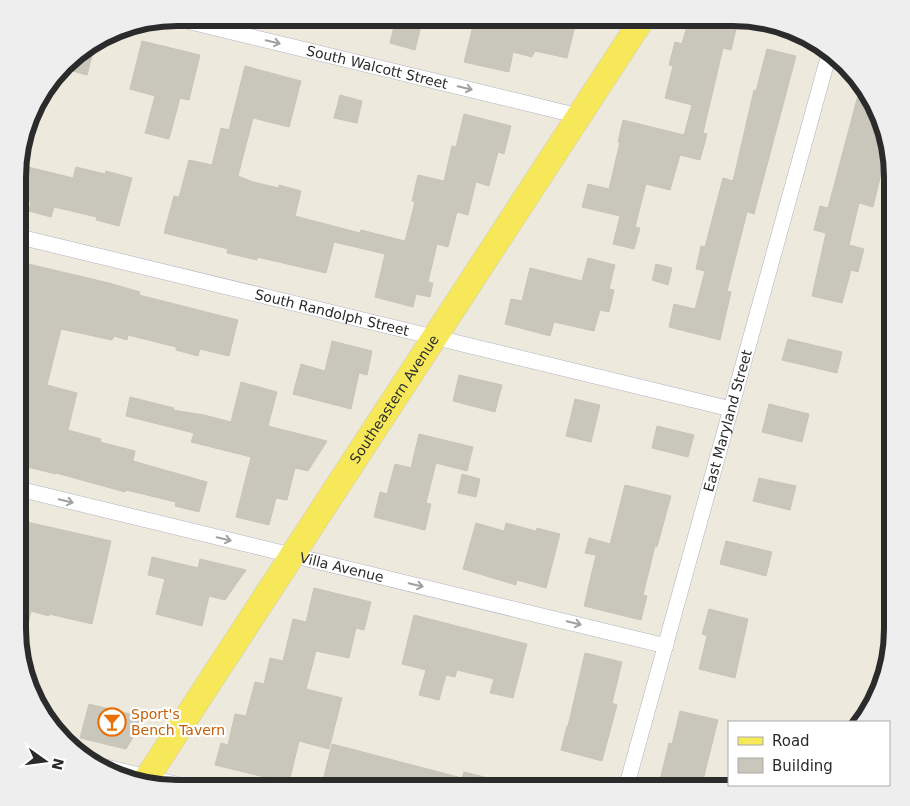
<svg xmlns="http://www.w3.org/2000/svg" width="910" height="806" font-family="'DejaVu Sans',sans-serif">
<rect width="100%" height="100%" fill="#eee9dd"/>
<path fill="#c9c6bc" stroke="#c9c5b6" d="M396,18H423L415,50L390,43Z
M475,18H577L567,58L535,51L532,57L513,52L509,72L464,62Z
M689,18H707L737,25L731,50L723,48L703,133L707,134L700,160L680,155L670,190L646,184L635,227L640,228L634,249L613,244L620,216L582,207L588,184L609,189L620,142H618L623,120L684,135L692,105L665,98L673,66L669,65L675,42L682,44Z
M142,41L200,55L189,100L180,98L169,139L145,133L155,96L130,89Z
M95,44L87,75L62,68L72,57Z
M767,49L796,56L754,214L747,212L739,244L727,291L731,292L720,340L669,327L674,304L695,309L705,271L696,269L701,246L705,247L723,178L733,181L754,90L756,91Z
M245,66L301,81L289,127L253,118L238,176L253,182L279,188V185L301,191L295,216L360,233L361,230L405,241L415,202L412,201L418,175L444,181L452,146L456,147L464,114L511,126L504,154L498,152L489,186L476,182L468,215L457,212L448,247L437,244L428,282L433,283L430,297L416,294L413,307L375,297L385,254L334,242L326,273L257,257V260L227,253L228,249L164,233L174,196L179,197L189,160L212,165L221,128L229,130Z
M861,84L880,116L889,154L886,167L883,166L873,207L859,203L849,245L864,249L858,272L851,270L842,303L812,296L826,233L814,230L820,206L828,208Z
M340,95L362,101L357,123L334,118Z
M20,165L73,178L76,167L105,174L106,171L132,178L119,226L96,220L97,217L54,207L51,217L29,211L31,202L20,200Z
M588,258L615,265L609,289L614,290L609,312L600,310L594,331L554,322L550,336L505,324L511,299L522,301L530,268L582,281Z
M20,262L109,283L140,292L139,295L238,320L229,356L200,349L198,356L176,350V347L128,335L127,340L114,336L112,340L61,329L47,385L77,393L68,430L101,439L100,442L135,451L133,461L207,482L199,512L175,506L176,502L126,490L125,492L56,473V474L19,465Z
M656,264L672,268L668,285L652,280Z
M788,339L842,352L837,373L782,360Z
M332,341L372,351L367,375L359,373L351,409L293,394L301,364L325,371Z
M459,375L502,385L495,412L453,401Z
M241,382L277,392L268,426L327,441L308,471L295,468L287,500L276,498L269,525L236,517L251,457L191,442L194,433L126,416L130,397L174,408L173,410L204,415L231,422Z
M575,399L600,405L591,442L566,436Z
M769,404L809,414L802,442L762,432Z
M657,426L694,435L688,457L652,448Z
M419,434L473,447L467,471L436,463L426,503L431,504L425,530L374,517L380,492L387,494L395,464L411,468Z
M462,474L480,479L476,497L458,493Z
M759,478L796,486L790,510L753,501Z
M625,485L671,496L657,547L655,546L643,595L647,596L641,620L584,606L596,555L585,553L589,538L610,544Z
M18,520L111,541L92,624L49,614V616L31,611L24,640L18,639Z
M476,523L504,531L506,523L536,531L537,528L560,534L546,588L517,580L516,585L463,569Z
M726,541L772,552L766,576L720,564Z
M152,557L198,568L200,559L246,570L225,600L209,596L202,626L156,614L165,579L148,575Z
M314,588L371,602L364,630L356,628L349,658L316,651L306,689L342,698L329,749L299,741L289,783L215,765L221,743L228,745L235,714L246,716L255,682L264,684L270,658L283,661L293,619L306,622Z
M709,609L748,619L735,678L699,669L707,636L702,634Z
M414,615L527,644L513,698L490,693L494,679L457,670L455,677L446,675L439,700L419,695L426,670L402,664Z
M585,653L622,662L612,703L617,705L602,761L561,750L567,726H568Z
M89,704L142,717L139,727L126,749L80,738Z
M680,711L718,720L701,788H658L669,743L672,744Z
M332,744L462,778L464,772L509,783L508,788H321Z"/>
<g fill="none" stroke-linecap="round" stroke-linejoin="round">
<g stroke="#b1b1bf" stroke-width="16">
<g id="minor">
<path id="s1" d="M174,18L579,116"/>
<path id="s2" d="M20,237L731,409"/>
<path id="s3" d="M19,489L666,646"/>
<path d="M98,765L192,788"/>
<path id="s4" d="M626,788L829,54"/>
</g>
</g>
<g stroke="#ccc" stroke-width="26">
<g id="primary">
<path id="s5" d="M145,781L643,18"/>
</g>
</g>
<use href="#minor" stroke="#fff" stroke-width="15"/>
<use href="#primary" stroke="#f6e859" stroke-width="25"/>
</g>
<defs><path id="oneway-shaft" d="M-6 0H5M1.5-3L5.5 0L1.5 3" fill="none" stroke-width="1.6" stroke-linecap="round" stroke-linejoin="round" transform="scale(1.25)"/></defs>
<g stroke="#a0a0a0">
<use href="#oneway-shaft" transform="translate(273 42) rotate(14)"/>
<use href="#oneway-shaft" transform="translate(465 88) rotate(14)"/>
<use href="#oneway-shaft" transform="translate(66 501) rotate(14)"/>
<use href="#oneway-shaft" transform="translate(224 539) rotate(14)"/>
<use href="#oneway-shaft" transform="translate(416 585) rotate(13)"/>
<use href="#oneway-shaft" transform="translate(574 623) rotate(14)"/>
</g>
<defs>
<g id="bar-ring" transform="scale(1.4375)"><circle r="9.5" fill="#fff" stroke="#e8710a" stroke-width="1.5"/><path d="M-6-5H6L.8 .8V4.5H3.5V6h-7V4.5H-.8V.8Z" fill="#e8710a"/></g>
</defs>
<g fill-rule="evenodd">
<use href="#bar-ring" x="112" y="722"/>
</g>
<g text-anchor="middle" stroke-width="4.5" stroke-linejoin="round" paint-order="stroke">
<g font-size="14" fill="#2b2b2b" stroke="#fff">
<text dy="5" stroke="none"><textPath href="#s1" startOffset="209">South Walcott Street</textPath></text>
<text dy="5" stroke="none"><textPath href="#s2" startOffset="321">South Randolph Street</textPath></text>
<text dy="5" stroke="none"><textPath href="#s5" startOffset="456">Southeastern Avenue</textPath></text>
<text dy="5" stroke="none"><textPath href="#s4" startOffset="381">East Maryland Street</textPath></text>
<text dy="5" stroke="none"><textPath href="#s3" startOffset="332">Villa Avenue</textPath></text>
</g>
<g font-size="14" fill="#c56008" stroke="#fff" text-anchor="start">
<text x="131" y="719">Sport's<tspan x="131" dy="16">Bench Tavern</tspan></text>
</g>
</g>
<path d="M0 0H910V806H0ZM177 26H733A151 151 0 0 1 884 177V629A151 151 0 0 1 733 780H177A151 151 0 0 1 26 629V177A151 151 0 0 1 177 26Z" fill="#eee" fill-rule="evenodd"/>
<path fill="none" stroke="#2b2b2b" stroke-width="6" d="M177 26H733A151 151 0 0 1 884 177V629A151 151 0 0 1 733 780H177A151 151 0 0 1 26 629V177A151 151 0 0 1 177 26Z"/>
<rect x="728" y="721" width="162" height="65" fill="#ffffff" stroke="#aaaaaa"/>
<rect x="738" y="737" width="25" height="8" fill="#f6e859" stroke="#aaaaaa"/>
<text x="772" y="746" font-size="15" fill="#2b2b2b">Road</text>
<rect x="738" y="758" width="25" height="15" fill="#c9c6bc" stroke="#aaaaaa"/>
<text x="772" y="771" font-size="15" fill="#2b2b2b">Building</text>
<g transform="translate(45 761) rotate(104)" stroke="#ffffff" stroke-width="4" paint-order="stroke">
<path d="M0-4L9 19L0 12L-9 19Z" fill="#2b2b2b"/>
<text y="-8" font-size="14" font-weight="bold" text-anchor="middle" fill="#2b2b2b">N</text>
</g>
</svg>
